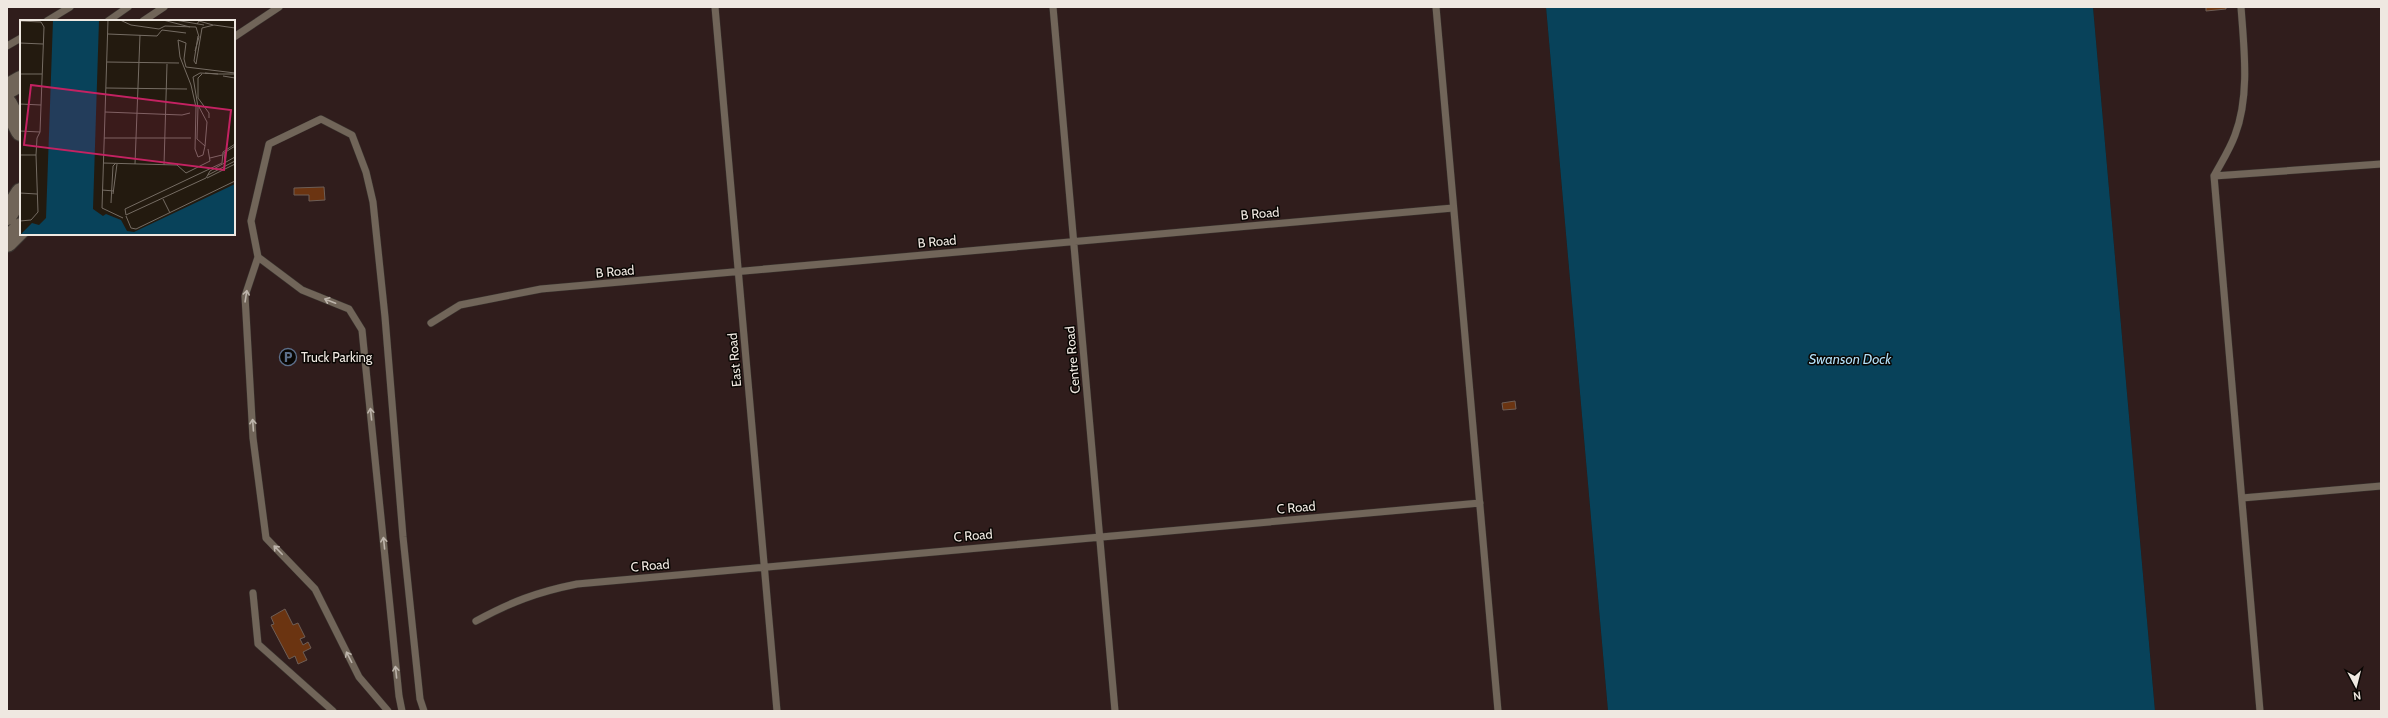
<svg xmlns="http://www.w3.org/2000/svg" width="2388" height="718" font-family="Cabin,sans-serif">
<rect width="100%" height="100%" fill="#231a0f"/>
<path fill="#301d1c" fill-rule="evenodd" d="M7,7H1546L1608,711H7ZM21,21H234V234H21Z
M2093,7H2381V711H2155Z"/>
<path fill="#08425a" d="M1546,7H2093L2155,711H1608Z"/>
<path fill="#6b3411" stroke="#6e5e56" d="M2206,7H2226V9L2206,11Z
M324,187L325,200L309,201V195H294V188Z
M1515,401L1516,409L1503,410L1502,403Z
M285,609L293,625L298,623L305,637L300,639L303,645L308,642L311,648L303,652L307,660L298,664L295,656L289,659L271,625L274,624L271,617Z"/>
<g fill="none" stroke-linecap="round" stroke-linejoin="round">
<g stroke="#39322e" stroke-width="8">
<path id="lane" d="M715,7L777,711
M1053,7L1115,711
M1436,7L1498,711
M2241,7C2244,48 2250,96 2235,135C2230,149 2221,163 2214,176L2260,711
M47,21L70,7
M108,21L128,7
M143,21L164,7
M234,37L279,7
M7,46L21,38
M2214,176L2381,164
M258,257L245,296L253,438L266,538L315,589L359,677L388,711
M431,323L460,305L541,289L1453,208
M2242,498L2381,486
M253,593L258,644L333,711
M476,621C511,602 537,592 577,584L1480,503
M402,711L399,696L362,330L349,309L302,290L258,257L251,221L269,144L321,119L352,135L366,172L373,202L385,317L403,537L420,699L424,711"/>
</g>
<g stroke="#39322e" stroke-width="22">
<path id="secondary" d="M7,89L21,81
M7,104L21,131
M7,215L21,193
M7,242L21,228"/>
</g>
<use href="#lane" stroke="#716559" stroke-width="7"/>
<use href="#secondary" stroke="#716559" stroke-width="20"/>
</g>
<defs><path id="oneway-shaft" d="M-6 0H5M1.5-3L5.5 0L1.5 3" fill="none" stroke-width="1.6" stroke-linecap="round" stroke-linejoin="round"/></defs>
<g stroke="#bdb4ab">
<use href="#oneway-shaft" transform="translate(246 296) rotate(-81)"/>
<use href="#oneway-shaft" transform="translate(330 301) rotate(-159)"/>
<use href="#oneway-shaft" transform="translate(371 414) rotate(-96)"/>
<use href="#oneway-shaft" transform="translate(253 425) rotate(-94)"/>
<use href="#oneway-shaft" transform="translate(384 543) rotate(-96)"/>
<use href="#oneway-shaft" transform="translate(278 550) rotate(-134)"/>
<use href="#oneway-shaft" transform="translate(349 657) rotate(-117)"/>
<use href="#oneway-shaft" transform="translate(396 672) rotate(-96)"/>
</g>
<defs>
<g id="parking-ring" transform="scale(0.9)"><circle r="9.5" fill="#090603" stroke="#5c6f8a" stroke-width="1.5"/><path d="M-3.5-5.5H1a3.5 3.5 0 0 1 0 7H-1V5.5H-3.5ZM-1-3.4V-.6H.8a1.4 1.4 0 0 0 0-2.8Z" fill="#5c6f8a"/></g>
</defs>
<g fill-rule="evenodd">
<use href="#parking-ring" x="288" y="357"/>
</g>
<g text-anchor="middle" stroke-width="3" stroke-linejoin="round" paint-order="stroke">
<g font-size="13" fill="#efe8e1" stroke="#090603">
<text transform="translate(1260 213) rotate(-5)" y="5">B Road</text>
<text transform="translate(937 241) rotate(-5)" y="5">B Road</text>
<text transform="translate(615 271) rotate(-5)" y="5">B Road</text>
<text transform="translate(734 360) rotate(-95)" y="5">East Road</text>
<text transform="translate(1072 360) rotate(-95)" y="5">Centre Road</text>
<text transform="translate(1296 507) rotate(-5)" y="5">C Road</text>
<text transform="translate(973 535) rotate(-5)" y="5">C Road</text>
<text transform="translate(650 565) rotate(-5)" y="5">C Road</text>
</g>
<g font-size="13" fill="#efe8e1" stroke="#090603" text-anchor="start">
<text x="301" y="362">Truck Parking</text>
</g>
<g font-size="14" font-style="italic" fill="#b1def6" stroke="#090603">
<text x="1850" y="364">Swanson Dock</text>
</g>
</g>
<g transform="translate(20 20)">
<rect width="215" height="215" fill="#231a0f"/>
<path d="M33,0H79L73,189L83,196L86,194L101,200L107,211L114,212L215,164V215H0L12,203L19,205L26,198Z" fill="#08425a"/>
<path fill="none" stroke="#756c63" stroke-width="1" d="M88,0L82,188L103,198M100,0L111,5L139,9L145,6L176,7L179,17L175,31M143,0L170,7M155,0L184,5M0,1L21,2L24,7L20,112L17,118L16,135L18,192L11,200L0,201M177,4L179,1L193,5M194,5L215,8M88,14L137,16L142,10L166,13M178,16L174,41L176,44L182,8L194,5M0,23L23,24M87,42L159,43M185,53L198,54M0,54H22M182,54L178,58V78L189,93V98M198,54L180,53L173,57L178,87L177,119L185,126L183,135L178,137L175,129L176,87L171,65L160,37L158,20L166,23L164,39L166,47L215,53M198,54H215M203,56L215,58M86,68L167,69M0,84L21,85M178,85L187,102L185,126M85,92L162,95L170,93M0,111L20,112M84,118H171M0,135H16M190,138L202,135M205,142L204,133L215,126M83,143L157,145L166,153L190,141L188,129M202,143L105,189L106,195L186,158L190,151L215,137M202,143L203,132L215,124M115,144L120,15M144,145L147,44M188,155L215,141M187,158L215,144M82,170L94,171M0,173L17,174M93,174L97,144M143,179L150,193M91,183L93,146L96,143M106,196L111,208L116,209L215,161"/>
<path fill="#c42262" fill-opacity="0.15" stroke="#c42262" stroke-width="2" d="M11,65L211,90L204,150L4,125Z"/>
<rect width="215" height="215" fill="none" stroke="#efe8e1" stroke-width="2"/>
</g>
<rect width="2388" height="718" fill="none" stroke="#efe8e1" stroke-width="16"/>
<g transform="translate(2356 686) rotate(173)" stroke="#090603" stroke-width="3" paint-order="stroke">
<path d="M0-3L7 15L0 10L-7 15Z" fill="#efe8e1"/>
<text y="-6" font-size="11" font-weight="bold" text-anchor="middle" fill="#efe8e1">N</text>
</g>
</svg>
